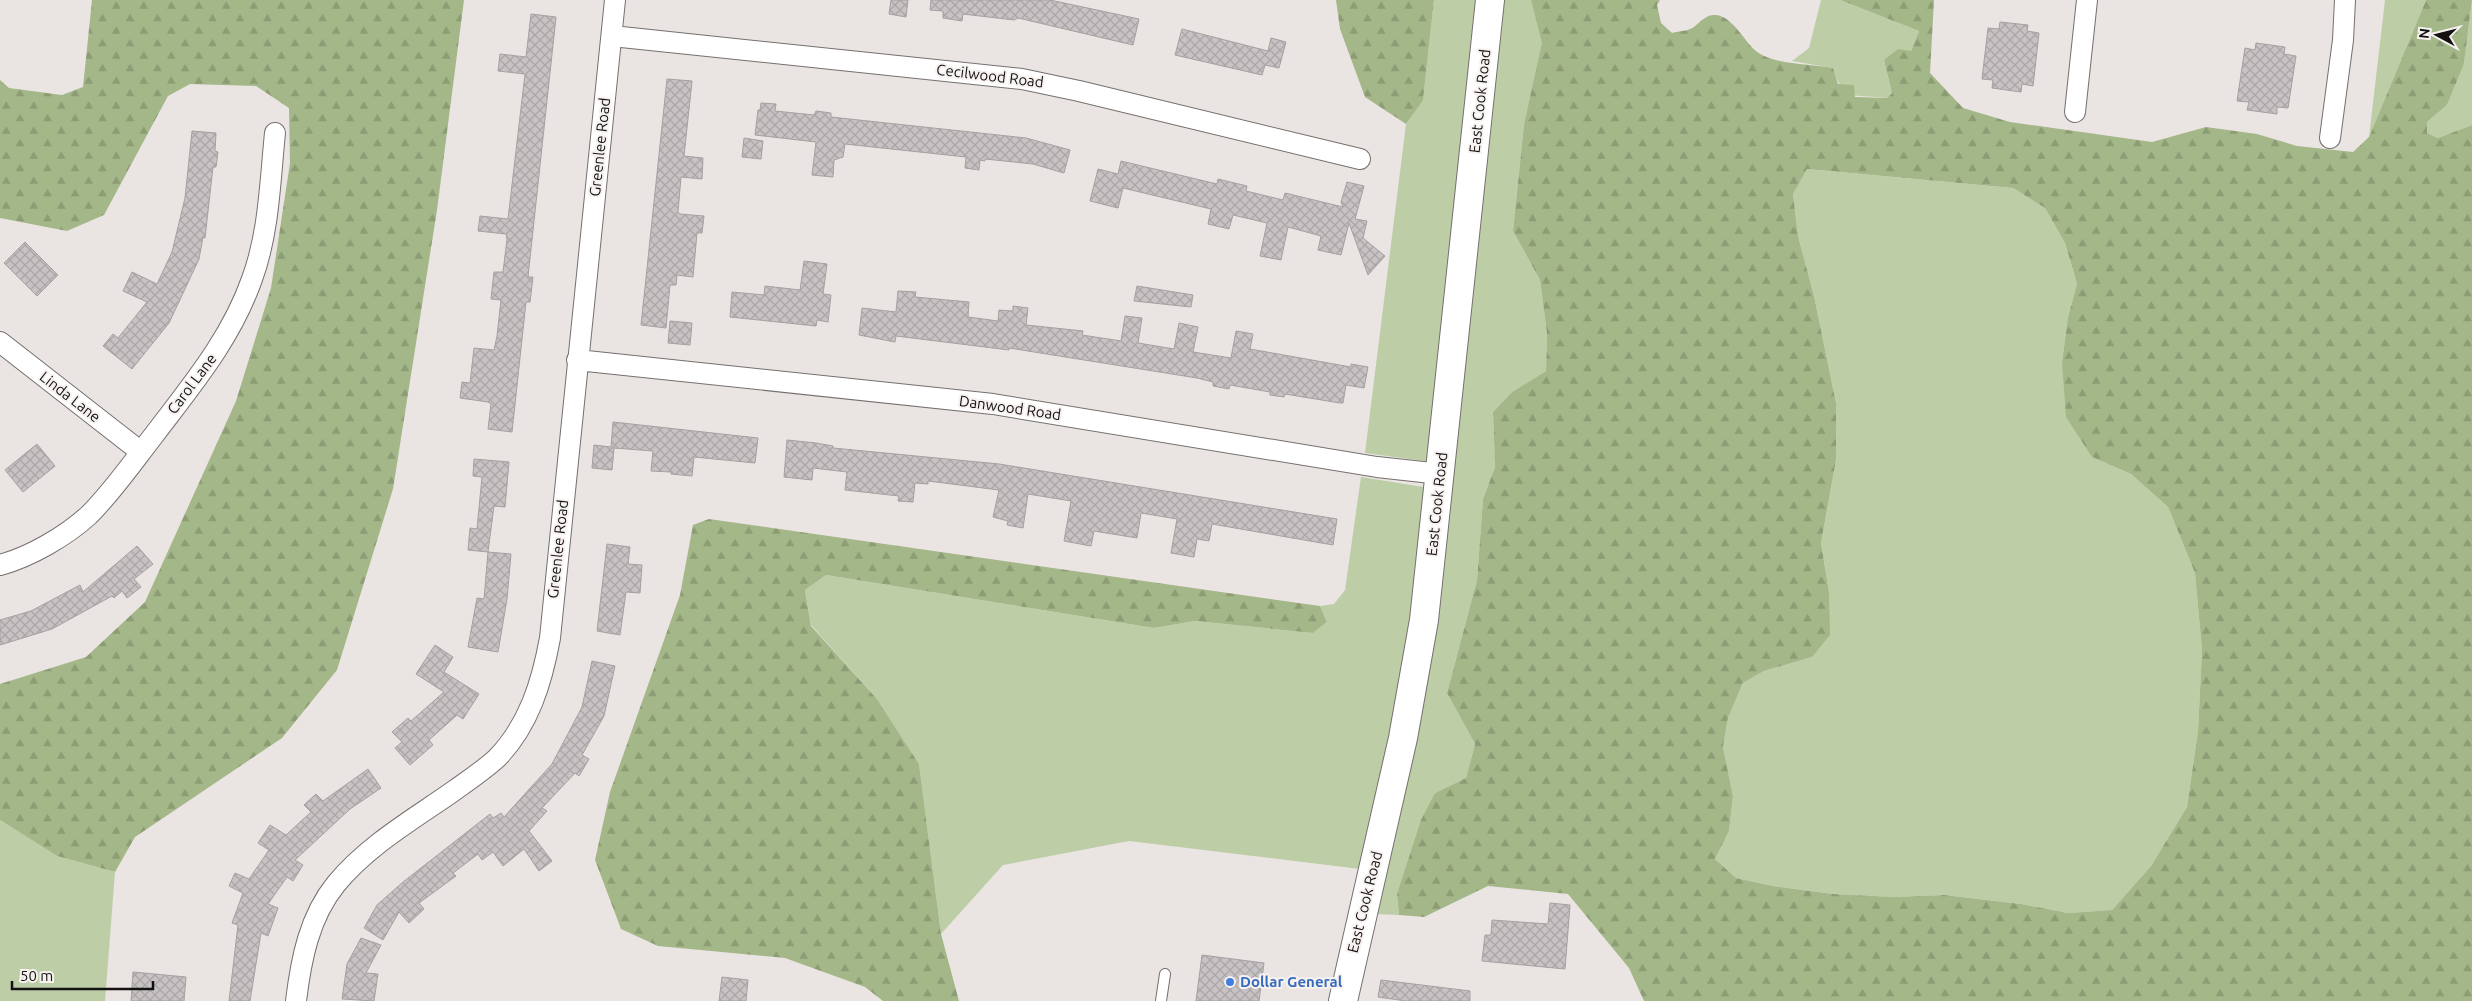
<svg xmlns="http://www.w3.org/2000/svg" width="2472" height="1001" font-family="Ubuntu,sans-serif">
<defs>
<pattern id="forest-firs" width="22" height="20" patternUnits="userSpaceOnUse" patternTransform="scale(1.25)"><rect width="22" height="20" fill="#a4b788"/><path d="M5 1l3.5 6h-7zM16 11l3.5 6h-7z" fill="#8c9c74"/></pattern>
<pattern id="building-cross-hatch" width="8" height="8" patternUnits="userSpaceOnUse" patternTransform="scale(1.25)"><rect width="8" height="8" fill="#c7c2c3"/><path d="M0 0l8 8M0 8l8-8" fill="none" stroke="#aaa6a6"/></pattern>
</defs>
<rect width="100%" height="100%" fill="#eae5e2"/>
<path fill="#bdcea7" d="M1434,0H1478L1432,462L1365,453L1406,124L1423,99Z
M1503,0H1531L1543,43L1524,124L1513,231L1540,280L1547,334L1546,371L1512,392L1493,412L1495,467L1483,499L1477,580L1447,693L1475,744L1466,778L1435,793L1397,894L1399,915L1375,914L1436,632Z
M1821,0H1840L1919,31L1911,51L1884,60L1892,93L1887,98C1857,94 1843,103 1833,68L1792,61L1809,48Z
M2385,0H2426L2369,137Z
M2472,1V125L2438,138L2427,133V122L2447,105L2464,64Z
M1806,169L2013,188L2045,208L2065,243L2077,284L2068,317L2062,362L2092,457L2131,474L2168,507L2195,573L2202,650L2198,731L2187,807L2151,866L2112,910L2068,913L2021,904L1944,895L1894,897L1833,894L1773,886L1736,878L1715,859L1729,831L1733,796L1723,747L1728,718L1743,683L1764,671L1812,657L1829,592L1821,543L1836,460V403L1814,296L1798,236L1793,194Z
M1361,477L1430,488L1404,672L1360,869L1129,841L1003,865L941,934L919,764L877,699L811,625L805,590L826,575L1154,628L1195,621L1313,633L1327,622L1320,606L1334,604L1345,590Z
M0,820L57,856L115,872L105,1001H0Z"/>
<path fill="url(#forest-firs)" fill-rule="evenodd" d="M92,0H464L437,210L393,489L337,670L282,738L135,837L115,872L57,856L0,820V684L86,657L145,602L236,401L271,288L290,163L289,108L256,86L190,84L168,96L104,215L67,231L0,218V80L9,88L62,95L83,87Z
M1336,0H1434L1423,100L1406,124L1365,97L1340,29Z
M1531,0H1660L1657,5L1661,23L1672,33C1679,31 1689,31 1694,27C1700,22 1705,16 1713,15C1731,13 1744,41 1756,51C1773,65 1811,64 1833,68L1838,84L1854,85L1855,97L1887,98L1892,93L1884,60L1898,49L1911,51L1919,31L1840,0H1934L1930,73L1963,108L2010,122L2152,142L2206,127L2257,134L2297,146L2353,152L2369,137L2426,0H2472L2464,64L2447,105L2427,122V133L2438,138L2472,125V1001H1644L1629,968L1568,894L1488,886L1424,917L1399,915L1397,894L1421,820L1435,793L1466,778L1475,744L1447,693L1477,580L1483,499L1495,467L1493,412L1512,392L1546,371L1547,334L1540,280L1513,231L1524,124L1542,43ZM1807,169L2013,188L2045,208L2065,243L2077,284L2068,317L2062,362L2066,417L2092,457L2131,474L2168,507L2195,573L2202,650L2198,731L2187,807L2151,866L2112,910L2068,913L2021,904L1944,895L1894,897L1833,894L1773,886L1736,878L1715,859L1729,831L1733,796L1723,747L1728,718L1743,683L1764,671L1812,657L1830,635L1829,592L1821,543L1836,460V403L1814,296L1798,236L1793,194Z
M709,519L1320,606L1327,622L1313,633L1195,621L1154,628L826,575L805,590L811,626L877,699L919,764L941,934L959,1001H883L865,987L785,958L658,946L621,929L595,860L610,792L680,595L693,525Z"/>
<path fill="url(#building-cross-hatch)" stroke="#a5a0a1" d="M891,0H908L906,17L889,14Z
M931,0H1050L1139,19L1133,45L1018,18L1014,20L963,14L962,21L943,18V11L930,10Z
M531,14L556,17L528,277H533L530,302H526L512,432L488,429L491,404L488,402L460,398L462,382L470,383L474,348L494,350L497,336L501,300L491,299L494,272H503L507,239L506,234L478,231L480,216L508,219L525,74L498,71L500,54L526,57Z
M2000,22L2028,25L2027,31L2039,33L2033,86L2022,84L2021,92L1992,88L1993,80L1982,79L1988,28L1999,29Z
M1182,29L1268,51L1271,38L1286,42L1279,68L1265,65L1262,75L1175,55Z
M2256,43L2285,47L2284,54L2296,56L2288,108L2277,107V114L2247,110L2249,102L2237,101L2245,48L2255,50Z
M667,79L692,81L684,156L703,158L702,179L681,177L678,212L680,214L704,216L702,233H697L693,277L677,275L676,285H670L666,328L641,325Z
M761,103L776,104L775,111L814,115L816,111L831,113V117L1026,138L1070,150L1064,173L1033,164L985,159V161L980,160L979,170L965,168L966,157L845,144L843,157L834,160L833,177L812,175L816,142L755,135L758,110H760Z
M192,131L216,133L215,151L218,152L216,167H213L205,238L203,237L199,259L169,323L132,369L103,346L113,334L118,338L147,302L123,291L132,272L157,284L172,252L185,198Z
M744,138L763,141L761,159L742,157Z
M1121,161L1217,184L1218,179L1247,186L1246,191L1283,200L1285,193L1343,207L1341,202L1347,182L1364,186L1355,219L1367,221L1363,238L1385,256L1368,275L1349,223L1341,255L1318,250L1321,236L1288,227L1281,260L1260,256L1267,223L1233,215L1229,229L1208,224L1211,209L1123,188L1118,208L1090,201L1098,169L1118,174Z
M25,242L58,275L37,296L4,263Z
M804,261L827,264L823,294L831,295L828,322L817,320L816,326L730,317L732,292L764,295L765,286L800,290Z
M1137,286L1193,295L1191,307L1134,301Z
M898,291L916,292L915,297L969,302L968,317L998,321L999,310L1013,311V306L1028,308L1026,325L1083,331L1082,335L1121,341L1125,316L1142,318L1138,343L1174,349L1179,323L1198,327L1193,352L1231,358L1236,331L1253,334L1250,349L1351,367V364L1368,367L1364,388L1346,385L1343,403H1340L1285,394L1284,397L1270,395V392L1230,385L1229,389L1213,386V382L1197,378L1009,348V350L896,336L895,342L859,335L862,308L896,312Z
M670,321L692,323L690,345L668,343Z
M613,422L758,438L755,463L694,457L692,476L671,474V472L651,471L653,451L614,448L612,470L592,468L594,445L611,447Z
M787,440L816,443L833,446V448L999,464L1337,519L1333,545L1212,524L1209,541L1197,539L1194,557L1171,553L1177,519L1141,513L1137,538L1094,531L1091,546L1064,541L1071,501L1028,494L1023,528L1007,525L1008,521L993,517L999,490L928,481V484L915,483L913,502L898,501L899,496L845,490L847,472L813,468L812,480L784,477Z
M37,444L55,466L23,492L5,470Z
M474,459L509,462L505,507L494,506L488,552L468,550L470,528L477,529L482,477L473,476Z
M607,544L630,547L628,564L642,565L640,593L626,592L620,635L597,631Z
M137,546L153,564L134,579L141,587L127,598L122,591L114,598L112,596L52,629L0,645V620L31,611L80,585L83,592Z
M488,552L511,554L507,599L498,652L468,647L477,598L484,599Z
M435,645L453,657L444,672L479,694L463,719L457,715L429,740L433,745L410,765L395,748L402,742L392,732L408,718L411,721L444,692L416,674Z
M592,661L615,666L604,716L582,755L589,759L579,776L575,773L542,808L547,811L529,831L552,861L539,871L524,849L503,866L493,852L482,860L478,854L453,873L456,876L419,903L424,909L409,923L399,912L383,940L364,928L377,905L403,882L490,814L493,818L501,813L504,817L552,764L582,707Z
M368,769L381,788L350,809L295,860L303,865L293,881L287,877L268,904L278,908L268,936L261,933L250,1001H229L238,925L232,923L243,893L229,886L235,873L249,879L269,850L258,843L270,825L286,835L311,812L304,805L316,794L323,801Z
M1550,903L1570,905L1565,969L1482,961L1485,935H1491L1492,920L1548,924Z
M361,938L381,945L366,973L378,974L374,1001L342,999L347,964Z
M1202,955L1264,963L1259,1001H1196Z
M133,972L186,977L184,1001H131Z
M722,977L748,980L746,1001H719Z
M1381,980L1470,991V1001H1406L1378,997Z"/>
<g fill="none" stroke-linecap="round" stroke-linejoin="round">
<g stroke="#75706e" stroke-width="12">
<path id="lane" d="M1161,1001L1165,974"/>
</g>
<g stroke="#75706e" stroke-width="22">
<path id="street" d="M612,36L1022,79L1079,91L1360,159
M2075,112L2087,0
M2330,138L2343,40L2345,0
M0,342L141,452
M577,360L993,404L1377,467L1441,474
M0,565C30,557 66,536 89,515C113,491 133,462 154,435C191,386 231,339 252,279C269,233 270,182 275,133
M296,1001C301,960 309,917 336,884C368,845 414,819 455,790C469,780 484,770 497,758C529,725 542,682 550,638L615,0"/>
</g>
<g stroke="#75706e" stroke-width="30">
<path id="secondary" d="M1343,1001L1403,738L1424,620L1490,0"/>
</g>
<use href="#lane" stroke="#fff" stroke-width="10"/>
<use href="#street" stroke="#fff" stroke-width="20"/>
<use href="#secondary" stroke="#fff" stroke-width="28"/>
</g>
<circle fill="#3f7fe0" stroke="#f7f2f0" stroke-width="2" cx="1230" cy="982" r="5"/>
<g text-anchor="middle" stroke-width="4" stroke-linejoin="round" paint-order="stroke">
<g font-size="15" fill="#131211" stroke="#f7f2f0">
<text transform="translate(990 76) rotate(7)" y="5">Cecilwood Road</text>
<text transform="translate(1480 101) rotate(-84)" y="5">East Cook Road</text>
<text transform="translate(600 147) rotate(-84)" y="5">Greenlee Road</text>
<text transform="translate(192 384) rotate(-53)" y="5">Carol Lane</text>
<text transform="translate(70 397) rotate(38)" y="5">Linda Lane</text>
<text transform="translate(1010 408) rotate(8)" y="5">Danwood Road</text>
<text transform="translate(1437 504) rotate(-84)" y="5">East Cook Road</text>
<text transform="translate(558 549) rotate(-84)" y="5">Greenlee Road</text>
<text transform="translate(1365 902) rotate(-76)" y="5">East Cook Road</text>
</g>
<g font-size="15" font-weight="bold" fill="#366cbe" stroke="#f7f2f0" text-anchor="start">
<text x="1240" y="987">Dollar General</text>
</g>
</g>
<g transform="translate(2437 35) rotate(277)" stroke="#f7f2f0" stroke-width="4" paint-order="stroke">
<path d="M0-4L9 19L0 12L-9 19Z" fill="#131211"/>
<text y="-8" font-size="14" font-weight="bold" text-anchor="middle" fill="#131211">N</text>
</g>
<path d="M12 981v8h141v-8" fill="none" stroke="#131211" stroke-width="2.5"/>
<text x="20" y="981" font-size="15" fill="#131211" stroke="#f7f2f0" stroke-width="4" paint-order="stroke">50 m</text>
</svg>
